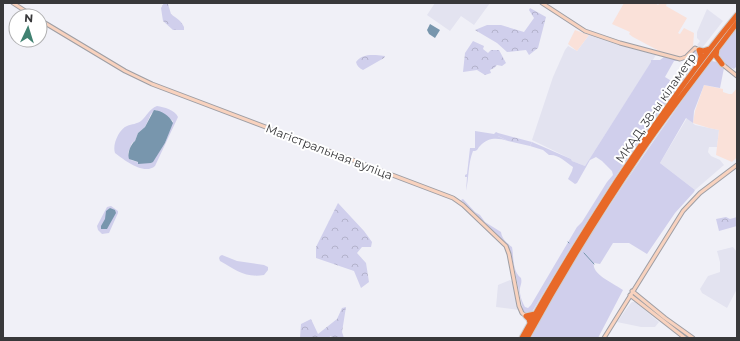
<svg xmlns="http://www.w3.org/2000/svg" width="740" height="341" font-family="Montserrat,sans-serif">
<defs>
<pattern id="forest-crowns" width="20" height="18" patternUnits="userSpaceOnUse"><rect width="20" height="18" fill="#d0cfec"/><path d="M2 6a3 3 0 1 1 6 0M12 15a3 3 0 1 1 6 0" fill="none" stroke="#b3b2cb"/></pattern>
</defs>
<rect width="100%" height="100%" fill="#f0f0f7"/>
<path fill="#e3e3f0" d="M435,3H490L474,25L461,16L450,31L427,15Z
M707,9L723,21L702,48L697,45L700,41L697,38V32Z
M589,35L612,43L656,55L585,166L572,161L571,159L532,140L553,77L565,50L568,46L577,51Z
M687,118L695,125L719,130L717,147H709L708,152L711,156L720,160L724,165L695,190L660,163Z
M733,247L737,252V289L727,308L702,293L700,289L708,276L720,272V262L717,251Z
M510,280L511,281L513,280L519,310L496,307L498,285Z
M632,302H635L659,322L655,327H641L617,322L630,304Z"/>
<path fill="#fae1d9" d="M624,3H655L658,5L660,3H667L666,6L687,18L678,33L680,34L684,28L694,33L693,47L685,57H679L663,53L633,37L629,34L630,32L612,24Z
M575,30L589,35L577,51L568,44Z
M704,85L723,89V92L729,94H732L737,88V157L732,162L716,155L719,130L709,128L693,123L695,111Z"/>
<path fill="#d0cfec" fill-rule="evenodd" d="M737,28V66L734,69C727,66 718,60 718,52Z
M693,51H696L699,56L697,61C635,141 583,226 532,312L526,314L523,310L511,253L505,242L461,200L463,199L475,212L480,215L485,222L501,232C502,239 506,242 512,247C514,257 512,271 521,278C522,282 521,284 520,288C519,293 522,302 525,307L528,308L531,305L577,227L582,222L607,182L613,175L612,171L602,161L596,157L590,160L577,183L575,184L568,179L572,171L573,167C566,162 558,154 549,155L543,150L530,146L532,142L571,159L572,161L585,166L651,62V60H660L664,57L675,59L678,61H674L665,77L673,82L675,80H676L684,66V63Z
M712,61L717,62L724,68L720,88L704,85L694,111L693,123L686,118L660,163L695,190L694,192L675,213L647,254L629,243H613L600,264L594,263C591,274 615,284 623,290L598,338H530C582,241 645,152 709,63Z
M157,106C164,107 175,110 178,117L155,166C144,176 123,159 115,153C112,145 119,129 127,126C132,124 137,124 141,121C147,116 149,109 157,106ZM156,110L173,121L165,143L151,163H140L131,160L128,153L132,143L135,141L138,133L145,127L151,114Z
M475,131L494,134L496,132L498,133V136L508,141C497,138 489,137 480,146C477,149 478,151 473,151C468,163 469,178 466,191L467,177H465V175L467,174L470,148H475Z
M111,206L118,211V213L109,233L102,234L98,230L97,226L107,207Z
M222,255L237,261L264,265L268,267V270L264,275C245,278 236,270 220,261L219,258L220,256Z"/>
<path fill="url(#forest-crowns)" d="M164,3L168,4L171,14C177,19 180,19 184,27V30H173L163,21L161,8Z
M530,8L546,17L538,48L529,55L526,50L507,52L497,43L475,30L487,25H501L524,32L534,18L529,10Z
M473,41L484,46L483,49L488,53L491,50H499L506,63L502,66L497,65L494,68L490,70L491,73L485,75L477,70L463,72L465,53Z
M376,55L385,56L384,58L363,70C359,68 357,66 356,62C361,55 368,55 376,55Z
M498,133L532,142L530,146L508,141L498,136Z
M338,203L364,231L372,242L371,247H362L357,253L366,263L369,282L361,288L354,271L316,258V247Z
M726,217L730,219L737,217V226L719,231L716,219Z
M346,307L342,332L344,338H332L331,336L328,338L320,337L319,338H300L301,324L311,319L318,334L337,319L342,308Z"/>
<path fill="#7896ad" d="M430,24L440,30L435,38L429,34L427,30Z
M154,110C162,111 169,115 173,123L165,143L153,162L151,163L138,164V162L129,159C127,153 131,144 135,141L138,133L145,127Z
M110,208L115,210L116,213L107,229H101V226L105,219L106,211Z"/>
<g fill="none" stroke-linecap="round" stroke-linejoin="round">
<path stroke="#7896ad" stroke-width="1" d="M568,242L569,243
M584,253L594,264"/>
<g stroke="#9e9ea4" stroke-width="5">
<path id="secondary" d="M13,3L33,16
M542,3L585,31L620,43L680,59L686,57L695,48L699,50
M40,20L125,71L152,84L453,198L463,205L506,246L509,254L519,306L522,313L526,316
M722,64L737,76
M632,291L665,318L693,338
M630,295L685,338
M604,338L683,211L700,193L737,165"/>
</g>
<g stroke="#cfcfd0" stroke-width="7">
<path id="highway" d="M717,49L716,56L722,64
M700,61L701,56L699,50L703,51L709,49
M530,323L529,319L526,316L535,314
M522,338C551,285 583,233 616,182C654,125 693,68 737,15
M527,338C562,274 600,212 641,152C671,108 704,66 737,23"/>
</g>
<use href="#secondary" stroke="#f8d2be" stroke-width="3"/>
<use href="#highway" stroke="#e86928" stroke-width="5"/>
</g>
<g text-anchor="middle" stroke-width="4" stroke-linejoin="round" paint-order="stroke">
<g font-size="12" fill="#38383a" stroke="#fff">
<text transform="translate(656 108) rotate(-55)" y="4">МКАД, 38-ы кіламетр</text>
<text transform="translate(329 152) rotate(21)" y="4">Магістральная вуліца</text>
</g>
</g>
<rect width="740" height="341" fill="none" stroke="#38383a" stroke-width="8"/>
<g transform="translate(28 28) rotate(4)"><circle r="19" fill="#ffffff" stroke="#afafb0"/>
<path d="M0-3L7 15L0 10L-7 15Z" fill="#408171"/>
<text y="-6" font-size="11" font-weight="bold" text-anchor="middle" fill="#38383a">N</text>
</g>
</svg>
